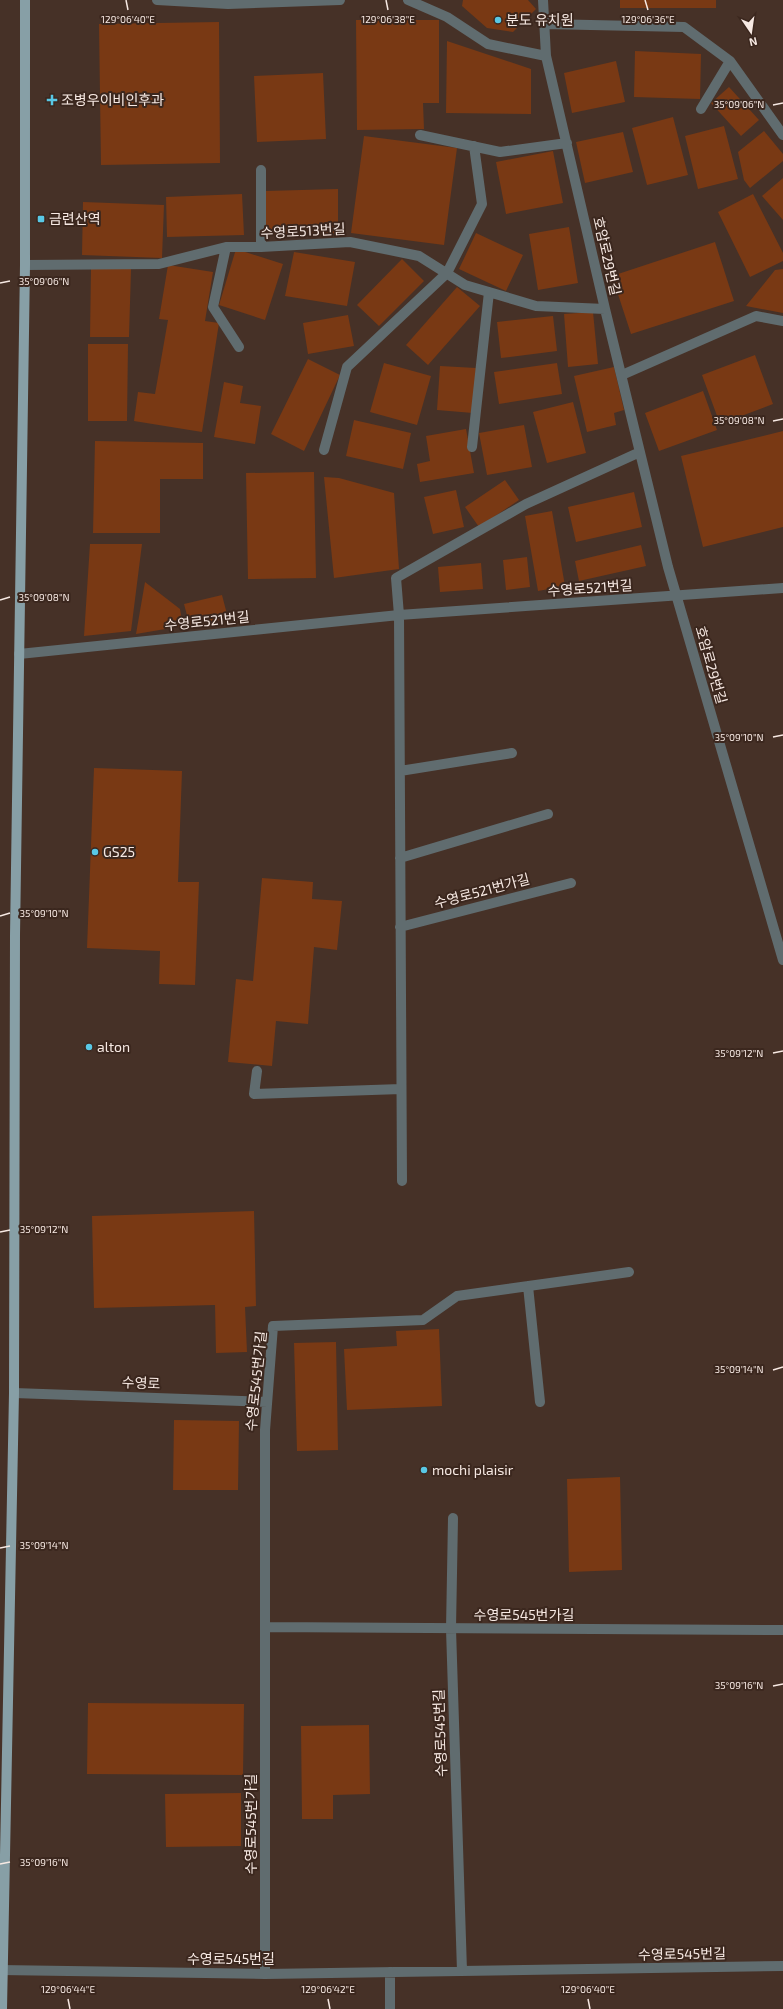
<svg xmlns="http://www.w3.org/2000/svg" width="783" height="2009" font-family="'Exo 2','Noto Sans KR',sans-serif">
<rect width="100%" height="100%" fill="#463127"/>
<path fill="#793914" d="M463,0H528L536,9L513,32L487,28L462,6Z
M620,0H716V8H620Z
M356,20H439V103H423L424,129L357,130Z
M219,22L220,163L101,165L99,24Z
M447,41L531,69V114L446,113Z
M635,51L701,54L700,99L634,97Z
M616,61L625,102L572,113L564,73Z
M323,73L326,139L257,142L254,76Z
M729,87L759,120L741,136L711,103Z
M673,117L688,175L647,185L632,128Z
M724,126L738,179L698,189L685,136Z
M764,131L783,154V161L750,188L744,180L738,152Z
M623,132L633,172L585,183L576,142Z
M364,136L457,148L444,245L351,233Z
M553,151L563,203L506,214L496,162Z
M783,178V220L762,196Z
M338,189V233L266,235L265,191Z
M242,194L244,235L167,237L166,197Z
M753,194L783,253V261L750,277L718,212Z
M83,202L164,205L162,258L82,255Z
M569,227L578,283L538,290L529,234Z
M476,233L523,255L506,291L459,269Z
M715,242L734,301L631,334L612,276Z
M236,249L283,264L265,320L219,305Z
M294,252L355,262L347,306L285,296Z
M402,259L424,281L379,326L357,305Z
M168,265L213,272L205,321L219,323L202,432L134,421L138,392L155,394L168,320L159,319Z
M91,269H131L129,337H90Z
M783,269V313L746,306L775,270Z
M457,287L480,306L428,365L406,345Z
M593,312L598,364L568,367L564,314Z
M348,315L354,346L308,354L303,323Z
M553,316L557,351L501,358L497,322Z
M88,344H128L127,421H88Z
M755,355L773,404L720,424L702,375Z
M308,359L340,375L304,451L271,434Z
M384,363L431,376L417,425L370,412Z
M557,363L562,394L499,404L494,372Z
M440,366L476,368L473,413L437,410Z
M614,367L624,410L614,413L616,425L587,432L574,376Z
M224,382L243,386L240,403L261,406L255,444L214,437Z
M703,391L717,430L659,451L645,413Z
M573,402L586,453L547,463L533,412Z
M354,420L411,433L403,469L346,456Z
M524,425L532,467L487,475L479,433Z
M466,429L474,473L420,482L417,464L430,461L426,436Z
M783,431V527L703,547L681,456Z
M95,441L203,443V479H160V533H93Z
M314,472L316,578L248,579L246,473Z
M324,477L339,478L394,493L399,569L334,578Z
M505,480L519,500L479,527L465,507Z
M456,490L464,527L433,534L424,497Z
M634,492L642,527L576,542L568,507Z
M552,511L565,586L538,591L525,516Z
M90,544H142L131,631L84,636Z
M641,545L646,566L579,581L575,561Z
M527,557L530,587L506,590L503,560Z
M481,563L483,589L440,592L438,567Z
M145,582L180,609L183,626L136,634Z
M222,595L228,618L190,627L184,604Z
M94,768L182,771L178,882H199L195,985L159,984L160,951L87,948Z
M262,878L313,882L312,899L342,901L337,950L314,947L308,1024L276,1021L272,1066L228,1062L236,979L253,981Z
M254,1211L256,1306L245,1307L247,1352L216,1353L215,1305L94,1308L92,1216Z
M439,1329L442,1406L347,1410L344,1349L397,1346L396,1331Z
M336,1342L338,1450L297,1451L294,1343Z
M174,1420L239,1421L238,1490H173Z
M620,1477L622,1570L569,1572L567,1479Z
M88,1703L244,1704L243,1775L87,1774Z
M369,1725L370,1794L333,1795V1819H302L301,1726Z
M241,1793V1846L166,1847L165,1794Z"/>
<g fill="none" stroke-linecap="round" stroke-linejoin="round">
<path stroke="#606c6f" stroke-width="10" d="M157,0L228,4L340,0
M408,0L447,17L488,44L546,56
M543,0L546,56L605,309L668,567L783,960
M544,24L684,27L730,61L783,135
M701,109L730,61
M420,135L500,152L567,143
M261,170V247
M226,247L213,307L239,347
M25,265L159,264L226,247H261L350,242L419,256L465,285L536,306L605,309
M622,375L756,316L783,321
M472,447L489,292
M324,450L347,367L447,273L482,204L474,146
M19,654L399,615L783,588
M400,771L512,753
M400,858L548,814
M400,927L571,883
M257,1071L254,1094L401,1089
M402,1181L399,615L396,578L526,504L640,452
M528,1286L540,1402
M14,1393L267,1402
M453,1518L451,1629L462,1971
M265,1627L783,1630
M0,1970L265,1974L783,1966
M390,1972V2009
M265,1974V1430L273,1326L423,1320L457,1296L629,1272"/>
<path stroke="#879fa6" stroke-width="10" d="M2,2009L14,1393L15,935L25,265V0"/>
</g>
<path fill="none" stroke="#f7e9e3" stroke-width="1.5" d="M126,0L128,10M386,0L388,10M645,0L648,10M773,105L783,103M0,283L10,281M773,421L783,419M0,600L10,597M773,737L783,735M0,916L10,913M773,1053L783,1051M0,1232L10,1230M773,1370L783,1367M0,1548L10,1546M773,1686L783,1684M0,1864L10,1862M68,1999L70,2009M328,1999L330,2009M588,1999L590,2009"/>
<g fill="#59c8e5" stroke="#3b271e" stroke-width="1.5">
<circle cx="498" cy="20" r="4"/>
<path d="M50 94h4v4h4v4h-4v4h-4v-4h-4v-4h4z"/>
<rect x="37" y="215" width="8" height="8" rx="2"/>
<circle cx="95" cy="852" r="4"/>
<circle cx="89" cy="1047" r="4"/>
<circle cx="424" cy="1470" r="4"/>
</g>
<g text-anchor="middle" stroke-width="4" stroke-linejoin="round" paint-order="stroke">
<g font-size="14" fill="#f7e9e3" stroke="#3b271e" text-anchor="start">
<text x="506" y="25">분도 유치원</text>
<text x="61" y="105">조병우이비인후과</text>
<text x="49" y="224">금련산역</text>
<text x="103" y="857">GS25</text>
<text x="97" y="1052">alton</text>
<text x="432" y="1475">mochi plaisir</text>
</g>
<g font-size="14" fill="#f7e9e3" stroke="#3b271e">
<text transform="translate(303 231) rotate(-3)" y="5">수영로513번길</text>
<text transform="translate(607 256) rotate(77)" y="5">호암로29번길</text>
<text transform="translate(590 588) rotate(-4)" y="5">수영로521번길</text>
<text transform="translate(207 621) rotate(-6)" y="5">수영로521번길</text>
<text transform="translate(711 665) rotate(74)" y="5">호암로29번길</text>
<text transform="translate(482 891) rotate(-15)" y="5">수영로521번가길</text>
<text transform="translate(256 1381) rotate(-84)" y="5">수영로545번가길</text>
<text transform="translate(141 1383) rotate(2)" y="5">수영로</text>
<text x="524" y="1620">수영로545번가길</text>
<text transform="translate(440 1733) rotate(-92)" y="5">수영로545번길</text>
<text transform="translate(251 1824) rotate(-90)" y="5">수영로545번가길</text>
<text transform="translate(682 1954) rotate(-1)" y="5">수영로545번길</text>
<text x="231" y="1964">수영로545번길</text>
</g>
</g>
<g font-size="10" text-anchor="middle" fill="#f7e9e3" stroke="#3b271e" stroke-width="4" stroke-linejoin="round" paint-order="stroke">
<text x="128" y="23">129°06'40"E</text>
<text x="388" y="23">129°06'38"E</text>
<text x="648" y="23">129°06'36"E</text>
<text x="739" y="108">35°09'06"N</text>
<text x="44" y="285">35°09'06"N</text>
<text x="739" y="424">35°09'08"N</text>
<text x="44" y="601">35°09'08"N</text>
<text x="739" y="741">35°09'10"N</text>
<text x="44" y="917">35°09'10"N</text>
<text x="739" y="1057">35°09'12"N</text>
<text x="44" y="1233">35°09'12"N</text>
<text x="739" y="1373">35°09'14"N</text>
<text x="44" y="1549">35°09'14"N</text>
<text x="739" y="1689">35°09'16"N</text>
<text x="44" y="1866">35°09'16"N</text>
<text x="68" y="1993">129°06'44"E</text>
<text x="328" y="1993">129°06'42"E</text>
<text x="588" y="1993">129°06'40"E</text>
</g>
<g transform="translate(751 32) rotate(167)" stroke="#3b271e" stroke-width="3" paint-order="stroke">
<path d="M0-3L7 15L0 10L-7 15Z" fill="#f7e9e3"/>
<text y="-6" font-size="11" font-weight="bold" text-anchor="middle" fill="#f7e9e3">N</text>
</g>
</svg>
